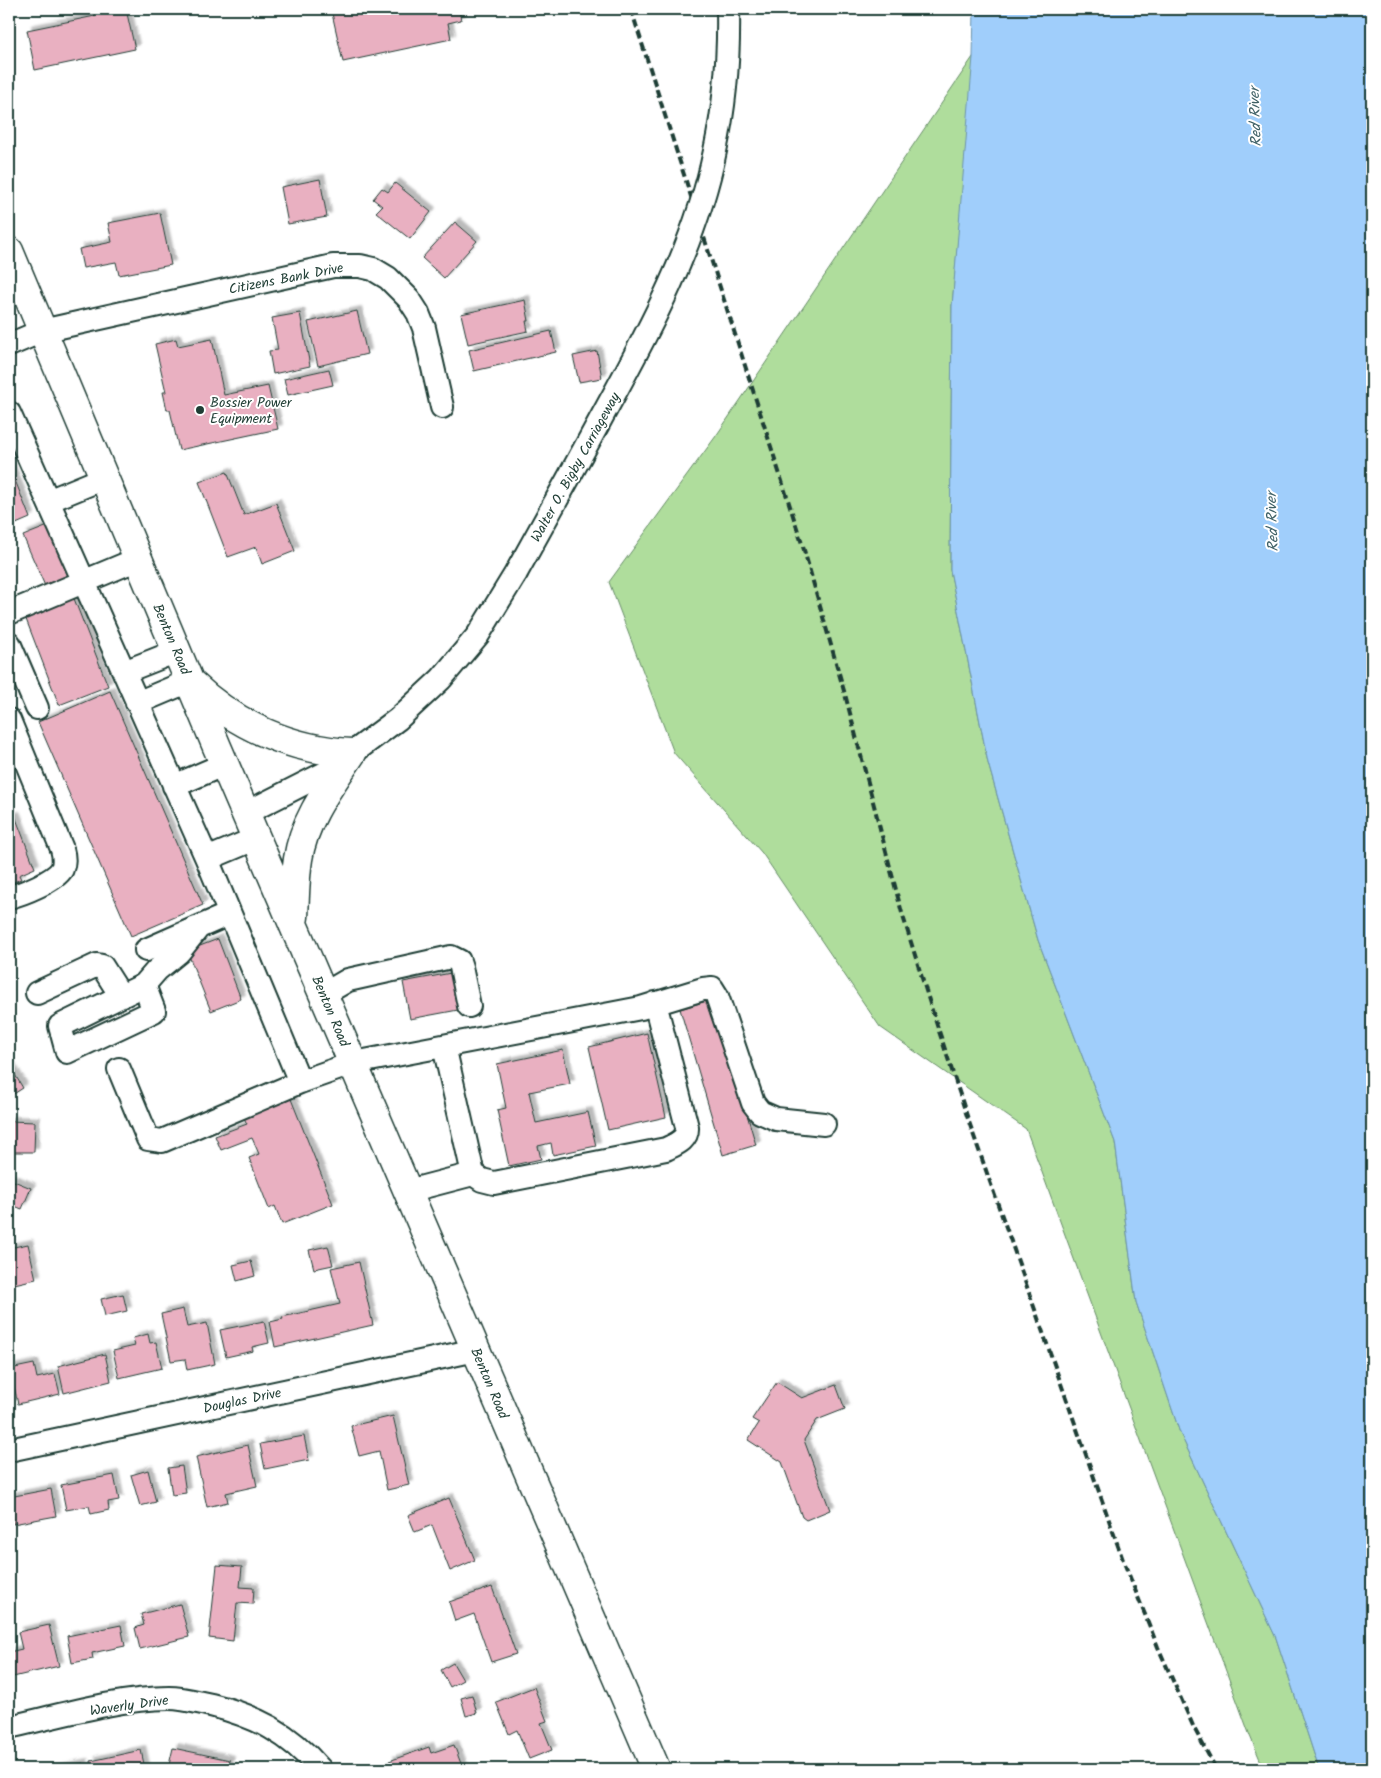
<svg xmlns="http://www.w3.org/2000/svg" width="1381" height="1778" font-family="Kalam,sans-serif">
<defs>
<filter id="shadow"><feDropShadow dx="4.5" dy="-4.5" stdDeviation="1" flood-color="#0004"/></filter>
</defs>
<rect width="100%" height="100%" fill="#fff"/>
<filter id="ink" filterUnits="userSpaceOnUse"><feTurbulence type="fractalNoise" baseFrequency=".02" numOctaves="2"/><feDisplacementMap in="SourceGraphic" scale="10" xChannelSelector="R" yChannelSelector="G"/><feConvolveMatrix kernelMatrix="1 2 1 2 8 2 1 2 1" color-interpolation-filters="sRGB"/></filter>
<g filter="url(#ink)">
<path fill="#afdd9c" stroke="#678d68" d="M975,54L952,306L950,570L988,763L1038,940L1115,1142L1136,1302L1180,1433L1276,1638L1319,1769H1264L1250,1736L1026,1129L880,1027L762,853L674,753L609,582L716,436Z"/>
<path fill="#a0cefb" stroke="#6c94ab" d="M974,9H1372V1769H1319L1276,1638L1180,1433L1136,1302L1115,1142L1038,940L988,763L950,570L952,306L973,57Z"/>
<path fill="#e9b0c1" stroke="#1f3d34" filter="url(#shadow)" d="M93,9H126L135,49L35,70L27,30L95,16Z
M331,9H459L461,20L448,23L451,39L343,62Z
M320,179L327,217L288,224L281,187Z
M395,183L431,212L410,239L376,212L382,206L373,199L382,188L388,192Z
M160,213L171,265L119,275L116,262L83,268L79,249L112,242L108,223Z
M455,222L477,241L444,278L422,258Z
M525,300L529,321H526L528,331L468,344L461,314Z
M357,311L367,354L318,366L308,322Z
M300,313L310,366L273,374L269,351L278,350L272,318Z
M551,331L556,352L474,371L469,350Z
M176,339L178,346L212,339L224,395L268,386L278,429L179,450L170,410H167L163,392H166L155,344Z
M597,351L602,378L579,382L573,356Z
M329,369L333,385L288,395L284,379Z
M9,465L30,518L9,527Z
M227,472L244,515L276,503L295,551L262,564L256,547L228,557L199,482Z
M48,526L69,576L45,586L23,536Z
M73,596L108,686L59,705L24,614Z
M110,691L203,905L131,936L38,722Z
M15,816L35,868L19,875L21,879L9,884V818Z
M218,939L241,999L211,1011L187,951Z
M451,973L458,1010L410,1019L403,982Z
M713,999L756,1145L723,1155L680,1009Z
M647,1033L666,1117L608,1130L589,1047Z
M563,1050L570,1084L529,1092L536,1123L588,1112L596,1146L553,1155L551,1143L538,1146L541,1159L509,1166L497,1110L506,1108L497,1064Z
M9,1065L23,1088L9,1097Z
M291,1099L333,1204L282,1224L275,1206L269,1209L249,1158L259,1154L252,1138L221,1150L215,1136L247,1124L244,1118Z
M9,1121L35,1122L34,1152H9Z
M9,1179L31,1188L22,1209L9,1204Z
M28,1244L36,1279L10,1285L9,1278V1248Z
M328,1246L333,1265L314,1269L309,1250Z
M251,1261L255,1276L237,1281L233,1265Z
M359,1262L373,1325L275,1347L270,1322L283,1319L282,1317L340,1304L331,1268Z
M123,1294L127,1311L105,1316L101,1299Z
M183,1309L187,1327L207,1323L215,1364L187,1370L185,1359L171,1361L161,1314Z
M264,1321L269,1343L252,1347L253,1351L226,1357L220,1330Z
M148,1334L150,1343L156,1342L162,1368L119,1378L113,1351L135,1346L133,1338Z
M105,1354L111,1381L64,1393L58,1366Z
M34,1364L37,1378L55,1374L60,1394L18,1404L10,1369Z
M777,1382L802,1398L836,1385L845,1409L817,1420L804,1440L830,1510L806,1520L802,1517L782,1462L748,1440L759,1423L752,1419Z
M393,1416L409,1485L387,1490L379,1451L359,1456L351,1426Z
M304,1436L309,1460L265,1469L260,1444Z
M248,1445L257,1486L226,1493L228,1502L207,1507L196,1457Z
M182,1466L186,1493L172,1495L168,1468Z
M148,1470L156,1502L140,1506L131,1475Z
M114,1475L119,1500L108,1502L109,1510L91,1514L89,1506L66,1510L61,1485Z
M51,1489L56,1516L13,1524L9,1497Z
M449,1498L475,1560L450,1571L432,1525L415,1532L408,1515Z
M217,1565L242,1567L240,1587L254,1588L253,1604L237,1603L233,1641L209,1638Z
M492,1587L516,1654L491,1662L474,1614L455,1621L449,1602Z
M180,1604L189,1637L140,1649L135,1628L144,1625L141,1614Z
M49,1625L59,1666L9,1678V1652L22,1649L18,1632Z
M121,1625L125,1646L92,1653L93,1659L72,1663L67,1636Z
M453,1663L463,1680L450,1687L441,1670Z
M534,1687L547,1721L541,1723L552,1750L529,1759L517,1730L509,1734L496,1702Z
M472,1695L477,1713L466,1716L461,1698Z
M454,1745L463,1769H392L389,1761L429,1747L431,1753Z
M173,1748L230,1760L228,1769H168Z
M141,1750L145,1769H92L91,1761Z
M83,1763L84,1769H55Z"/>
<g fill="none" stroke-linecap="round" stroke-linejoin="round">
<g stroke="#1f3d34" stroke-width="26">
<path id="minor" d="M9,345L42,331L333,266H360L373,269L388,278L409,299L418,313L424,328L442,407
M9,413L207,859L300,1082L354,1063L641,1008L703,989L712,988L717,996L753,1103L760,1112L776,1119L824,1124
M48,501L104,478
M9,613L138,559
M9,643L37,708
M124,672L177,651
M137,703L189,681
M9,720L62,849C64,856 65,862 62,869C55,881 22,894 9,897
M174,786L225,764
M246,813L327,772L398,719L441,679L478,635L516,573
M207,859L257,838
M146,950L196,928
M144,985L60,1026L67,1052L154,1011L144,985L157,970L179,952L199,927L229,914
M37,993L97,965L102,966L121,996
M324,994L348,980L451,957L459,961L461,967L469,1006
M444,1046L473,1174L482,1180L494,1183L666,1149C676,1144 688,1140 687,1127L655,1003
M119,1069L148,1139L162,1141L300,1082
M408,1191L473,1174
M9,1450L476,1350
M9,1727C58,1716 119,1698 169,1698C183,1698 197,1702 211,1705C256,1716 289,1733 320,1769"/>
</g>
<g stroke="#1f3d34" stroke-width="31">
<path id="major" d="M9,251L217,747L656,1769
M192,684C236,726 292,750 352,753
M294,917C295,898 295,878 298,859C304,819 330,786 352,753"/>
</g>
<use href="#minor" stroke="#fff" stroke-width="22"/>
<use href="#major" stroke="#fff" stroke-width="28"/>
<path stroke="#1f3d34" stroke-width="4" stroke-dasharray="8 4" stroke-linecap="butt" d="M631,9L804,550L846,698L902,913L931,1007L969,1122L1123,1560L1158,1647L1194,1728L1216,1769"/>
<g stroke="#1f3d34" stroke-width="26" stroke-linecap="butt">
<path id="minor-bridge" d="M516,573C546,519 576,465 605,411C650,329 696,244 715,151C725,105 729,56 728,9"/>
</g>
<use href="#minor-bridge" stroke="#fff" stroke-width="22"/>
</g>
</g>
<circle fill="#1f3d34" stroke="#fff" stroke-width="2" cx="200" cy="410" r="5"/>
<g text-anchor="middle" stroke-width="4" stroke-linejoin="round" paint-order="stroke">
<g font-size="14" fill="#1f3d34" stroke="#fff">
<text transform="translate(286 278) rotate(-11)" y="5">Citizens Bank Drive</text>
<text transform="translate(575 467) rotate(-61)" y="5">Walter O. Bigby Carriageway</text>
<text transform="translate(172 639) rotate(67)" y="5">Benton Road</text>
<text transform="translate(331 1011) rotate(67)" y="5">Benton Road</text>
<text transform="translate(490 1383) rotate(67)" y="5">Benton Road</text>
<text transform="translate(242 1400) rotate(-12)" y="5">Douglas Drive</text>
<text transform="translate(129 1705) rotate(-8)" y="5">Waverly Drive</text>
</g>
<g font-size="14" fill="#1f3d34" stroke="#fff" text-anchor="start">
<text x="210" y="407">Bossier Power<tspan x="210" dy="16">Equipment</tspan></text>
</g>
<g font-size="15" font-style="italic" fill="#3f6166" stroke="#fff">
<text transform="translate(1255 117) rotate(-92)" y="5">Red River</text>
<text transform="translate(1272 522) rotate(-92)" y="5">Red River</text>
</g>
</g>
<rect width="1381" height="1778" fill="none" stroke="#fff" stroke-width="30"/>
<rect x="15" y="15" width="1351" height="1748" fill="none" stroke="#1f3d34" stroke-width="2" filter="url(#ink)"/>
</svg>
